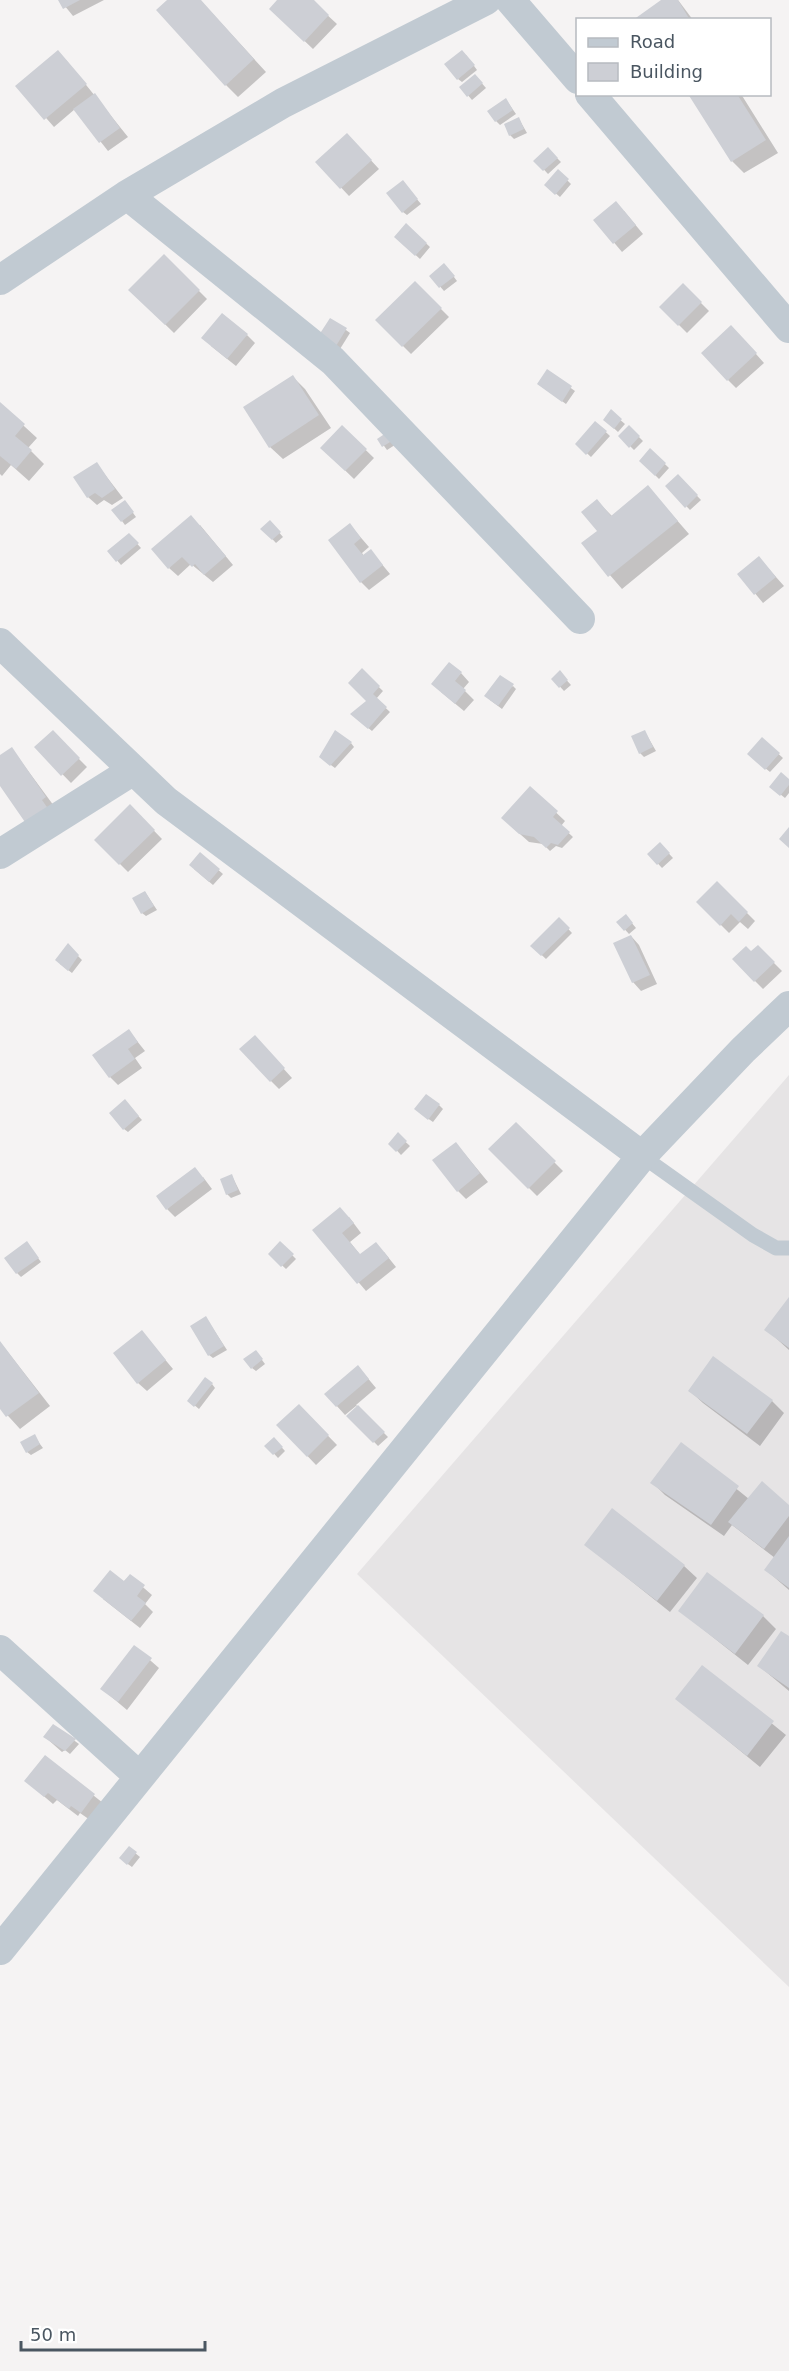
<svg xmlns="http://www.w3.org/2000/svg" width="789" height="2371" font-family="'DejaVu Sans',sans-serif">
<rect width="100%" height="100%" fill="#f5f3f3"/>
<path fill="#e6e4e5" d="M789,1075V1987L357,1574Z"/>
<path fill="#0003" d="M60,0H104L73,16Z
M169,0H200L266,72L238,97L226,85Z
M279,0H311L337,24L313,49L271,9Z
M664,0H678L693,20H635Z
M466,55L477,70L462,82L458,79Z
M66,60L128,137L108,151L75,109L54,127L18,86Z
M479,80L486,88L472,100L461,87Z
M692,94H741L778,153L744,173L732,161Z
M509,104L516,114L500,125L496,121Z
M519,119L527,133L514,139L510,135Z
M355,143L379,169L349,196L317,162Z
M548,149L561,162L548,174L536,161Z
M558,171L571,184L560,197L546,185Z
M406,186L421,204L407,215L403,212Z
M624,211L643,234L622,252L595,220Z
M406,225L430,247L420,259L396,237Z
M164,256L207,299L174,333L130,290Z
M448,269L457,281L444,291L431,276Z
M415,283L449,317L411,354L377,320Z
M683,285L709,311L687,333L661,307Z
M346,330L350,333L340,349L321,335Z
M247,335L255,343L236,366L211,346Z
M740,336L764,363L736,388L728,380Z
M547,371L575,391L566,404L538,384Z
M293,377L305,389L331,428L283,459L270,447Z
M0,404L37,438L28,448L44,464L29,481L11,465L2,476L0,474Z
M611,412L625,424L618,432L605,420Z
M596,423L610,436L591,457L577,444Z
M342,427L374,458L354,479L322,448Z
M629,427L643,441L634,450L620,436Z
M379,439L398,443L387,450Z
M651,451L669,468L659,479L641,461Z
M96,463L123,498L112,505L104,500L97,505L88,497Z
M678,476L701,500L690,510L667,486Z
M648,487L689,534L622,589L583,544L599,531L597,501L612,516Z
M128,506L136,517L125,525L122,521Z
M270,522L283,537L276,543L263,529Z
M200,525L233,565L213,582L191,564L178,576L169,568Z
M350,525L369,547L362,553L364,556L371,551L390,574L369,590L361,582Z
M129,535L141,548L121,565L109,551Z
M759,558L784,586L763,603L739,574Z
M362,671L383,691L376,699L390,712L372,731L356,718L369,701Z
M461,673L469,682L463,689L474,700L464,711L441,692Z
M560,673L571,685L564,691L553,679Z
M513,686L516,689L502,709L490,700Z
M52,732L87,767L71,783L36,747Z
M645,732L656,751L644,757L640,753Z
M762,739L783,758L770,772L753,758Z
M351,743L354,747L335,768L324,760Z
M12,749L54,806L50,809L0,783V757Z
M789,781V793L785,798L775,790Z
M530,788L565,821L561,826L573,837L562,848L556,846L550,851L543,844L529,842L511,826Z
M130,806L162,839L128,872L96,840Z
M660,844L673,858L662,868L649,854Z
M200,854L223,874L213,885L194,869Z
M717,883L755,921L748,929L740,922L729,933L698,902Z
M145,892L157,910L146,916L142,913Z
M626,916L636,928L629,934L618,922Z
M559,919L572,933L546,959L532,946Z
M631,936L639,945L657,984L641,991L633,982Z
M68,946L82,960L72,973L60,964Z
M758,947L782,971L763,989L755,981L751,953Z
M129,1031L145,1051L135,1058L142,1068L118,1085L110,1077Z
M263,1046L292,1078L279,1089L271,1081Z
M128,1105L142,1120L128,1132L124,1129Z
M439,1105L443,1109L433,1122L420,1113Z
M516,1124L563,1171L537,1196L490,1149Z
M398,1135L410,1146L401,1155L390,1143Z
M464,1153L488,1182L466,1199L458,1191Z
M232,1176L241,1194L231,1198L227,1194Z
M203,1177L212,1189L175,1217L167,1209Z
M349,1217L361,1233L350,1242L361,1256L384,1252L396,1267L366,1291L314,1230Z
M280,1243L296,1259L286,1269L270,1254Z
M30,1247L41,1262L21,1277L17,1273Z
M789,1299V1350L766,1329Z
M206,1318L227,1350L213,1358L209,1355Z
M142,1332L173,1369L147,1391L138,1383Z
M0,1342L50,1406L20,1429L0,1407Z
M259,1356L265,1364L256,1371L252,1368Z
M366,1376L376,1388L356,1405L388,1437L378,1446L349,1416L357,1407L356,1406L345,1415L326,1394Z
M212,1384L215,1388L199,1409L193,1404Z
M690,1391L772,1401L784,1413L760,1446L703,1403Z
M299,1406L337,1445L316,1465L278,1425Z
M34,1436L43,1448L31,1455L27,1452Z
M274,1439L285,1451L278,1458L267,1446Z
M681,1444L749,1499L789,1507V1590L766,1570L775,1558L732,1525L724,1536L665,1495L652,1482Z
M586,1545L684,1566L697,1578L670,1612Z
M130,1576L152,1595L145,1604L153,1612L140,1628L103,1599Z
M680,1611L763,1616L776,1629L748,1665Z
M789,1638V1691L759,1666Z
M135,1647L159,1668L127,1710L102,1689Z
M702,1667L786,1735L760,1767L677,1699Z
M54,1726L79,1744L70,1754L65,1750L62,1752L45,1737Z
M45,1757L103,1803L90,1820L80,1813L78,1816L57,1800L53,1804L26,1781Z
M129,1848L140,1857L132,1867L125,1862Z"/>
<path fill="#cdcfd5" d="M58,0H80L63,9Z
M167,0H201L254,59L225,86L156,10Z
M277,0H314L329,15L304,42L269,9Z
M661,0H678L690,20H633Z
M58,50L87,84L44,120L15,86Z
M462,50L475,65L457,80L444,64Z
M475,74L483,83L467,97L459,87Z
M95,93L120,128L99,143L73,109Z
M688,94H737L766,140L731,162Z
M506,98L513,110L495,122L487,111Z
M519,117L524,129L509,136L504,124Z
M347,133L372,160L340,189L315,162Z
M548,147L558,158L543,171L533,161Z
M558,169L569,179L555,195L544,185Z
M403,180L418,199L402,213L386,193Z
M616,201L636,225L613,244L593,220Z
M406,223L427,243L415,256L394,237Z
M164,254L200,290L165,325L128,290Z
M444,263L455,276L439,288L429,276Z
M415,281L442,308L402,347L375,320Z
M683,283L702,302L678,326L659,307Z
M222,313L248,334L227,359L201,338Z
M330,318L347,328L336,346L319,335Z
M731,325L757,353L727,381L701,353Z
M547,369L572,386L562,402L537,384Z
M293,375L319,415L269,448L243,407Z
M0,402L25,424L15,436L32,450L16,469L0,456Z
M611,409L622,419L614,429L603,420Z
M595,421L607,431L586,455L575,444Z
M342,425L367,449L345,471L320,448Z
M629,425L640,436L629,448L618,436Z
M389,431L395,439L382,447L377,439Z
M650,448L666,463L655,476L639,461Z
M97,462L115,489L102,498L95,493L87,498L73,477Z
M678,474L698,495L685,508L665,486Z
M648,485L678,521L608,577L581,543L597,531L581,512L597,499L611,516Z
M125,500L134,512L121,522L111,510Z
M191,515L226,556L204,575L195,564L192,567L182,557L168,569L151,549Z
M270,520L281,532L272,540L260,529Z
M350,523L361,538L354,544L363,555L371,549L383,565L360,583L328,540Z
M129,533L139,543L116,562L107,551Z
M759,556L776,577L754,595L737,574Z
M449,662L462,672L455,681L466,690L455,704L431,684Z
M362,668L380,686L373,694L387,707L368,729L350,714L366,701L348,683Z
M560,670L568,680L559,688L551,679Z
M500,675L514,684L498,706L484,696Z
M53,730L80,758L61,776L34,747Z
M335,730L352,742L330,766L319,757Z
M645,730L653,747L639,754L631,736Z
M762,737L780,753L765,770L747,754Z
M12,747L46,797L42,800L49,810L27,825L0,786V755Z
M781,772L789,779V785L780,796L769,787Z
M530,786L558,811L553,817L570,832L558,845L551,843L546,848L534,837L519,834L501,818Z
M130,804L155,830L119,865L94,840Z
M789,827V848L779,839Z
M660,842L670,853L657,865L647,854Z
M200,852L220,869L209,882L189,865Z
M717,881L748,912L739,922L731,914L720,926L696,902Z
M145,891L154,906L141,914L132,898Z
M626,914L633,923L624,931L616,922Z
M559,917L570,928L541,956L530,946Z
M631,935L650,975L632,983L613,943Z
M68,943L79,955L68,971L55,960Z
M758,945L775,962L754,982L732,959L746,946L751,951Z
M129,1029L138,1042L128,1049L135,1059L109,1078L92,1055Z
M255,1035L285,1068L270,1082L239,1049Z
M426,1094L440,1104L428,1120L414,1109Z
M125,1099L139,1116L123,1130L109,1113Z
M516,1122L556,1161L528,1189L488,1149Z
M398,1132L407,1141L396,1152L388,1144Z
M456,1142L480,1173L457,1192L432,1160Z
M195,1167L205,1180L166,1210L156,1196Z
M232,1174L238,1190L226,1195L220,1179Z
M340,1207L354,1223L342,1233L360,1254L376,1242L389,1258L357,1284L312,1230Z
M27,1241L39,1258L16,1274L4,1258Z
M280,1241L294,1254L281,1267L268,1254Z
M789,1297V1348L764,1330Z
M206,1316L224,1346L208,1356L190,1326Z
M142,1330L166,1360L137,1384L113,1353Z
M0,1341L39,1393L6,1417L0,1409Z
M256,1350L263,1359L251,1369L243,1359Z
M713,1356L773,1400L747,1434L688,1391Z
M358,1365L369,1379L336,1407L324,1394Z
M205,1377L213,1383L194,1407L187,1401Z
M299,1404L329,1435L307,1457L276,1425Z
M358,1405L385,1432L373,1443L346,1416Z
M35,1434L40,1444L26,1453L20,1442Z
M274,1437L283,1447L273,1455L264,1446Z
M681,1442L739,1486L711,1525L650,1483Z
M762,1481L789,1505V1516L764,1549L728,1522Z
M612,1508L685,1565L657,1601L584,1545Z
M789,1536V1588L764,1570Z
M110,1570L124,1581L130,1574L145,1585L137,1596L146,1603L131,1621L93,1591Z
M707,1572L764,1615L735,1654L678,1611Z
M781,1631L789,1636V1688L757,1666Z
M134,1645L152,1658L118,1702L100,1689Z
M702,1665L774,1721L747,1756L675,1699Z
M53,1724L76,1739L65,1751L43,1737Z
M45,1755L95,1794L81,1813L71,1806L69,1809L48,1793L44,1797L24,1781Z
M129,1846L137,1852L127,1865L119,1858Z"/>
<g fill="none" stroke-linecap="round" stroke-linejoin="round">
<path stroke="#c1cad2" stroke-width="15" d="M642,1156L753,1235L776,1248H789"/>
<path stroke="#c1cad2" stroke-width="30" d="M510,0L578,79
M590,94L789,328
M127,195L333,361L580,619
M0,280L127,195L283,103L486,0
M0,643L166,801L642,1156
M0,854L132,771
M0,1650L140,1777
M0,1950L642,1156L743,1050L789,1006"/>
</g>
<rect x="576" y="18" width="195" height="78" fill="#ffffff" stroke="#b7bbc0" stroke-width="1.5"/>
<rect x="588" y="38" width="30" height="9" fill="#c1cad2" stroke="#b7bbc0" stroke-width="1.5"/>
<text x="630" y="48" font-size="18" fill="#4a5661">Road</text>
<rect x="588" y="63" width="30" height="18" fill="#cdcfd5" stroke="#b7bbc0" stroke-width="1.5"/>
<text x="630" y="78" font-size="18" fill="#4a5661">Building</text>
<path d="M21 2341v9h184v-9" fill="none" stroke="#4a5661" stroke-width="3"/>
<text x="30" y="2341" font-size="18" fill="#4a5661" stroke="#ffffff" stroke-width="4.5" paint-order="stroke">50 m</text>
</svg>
